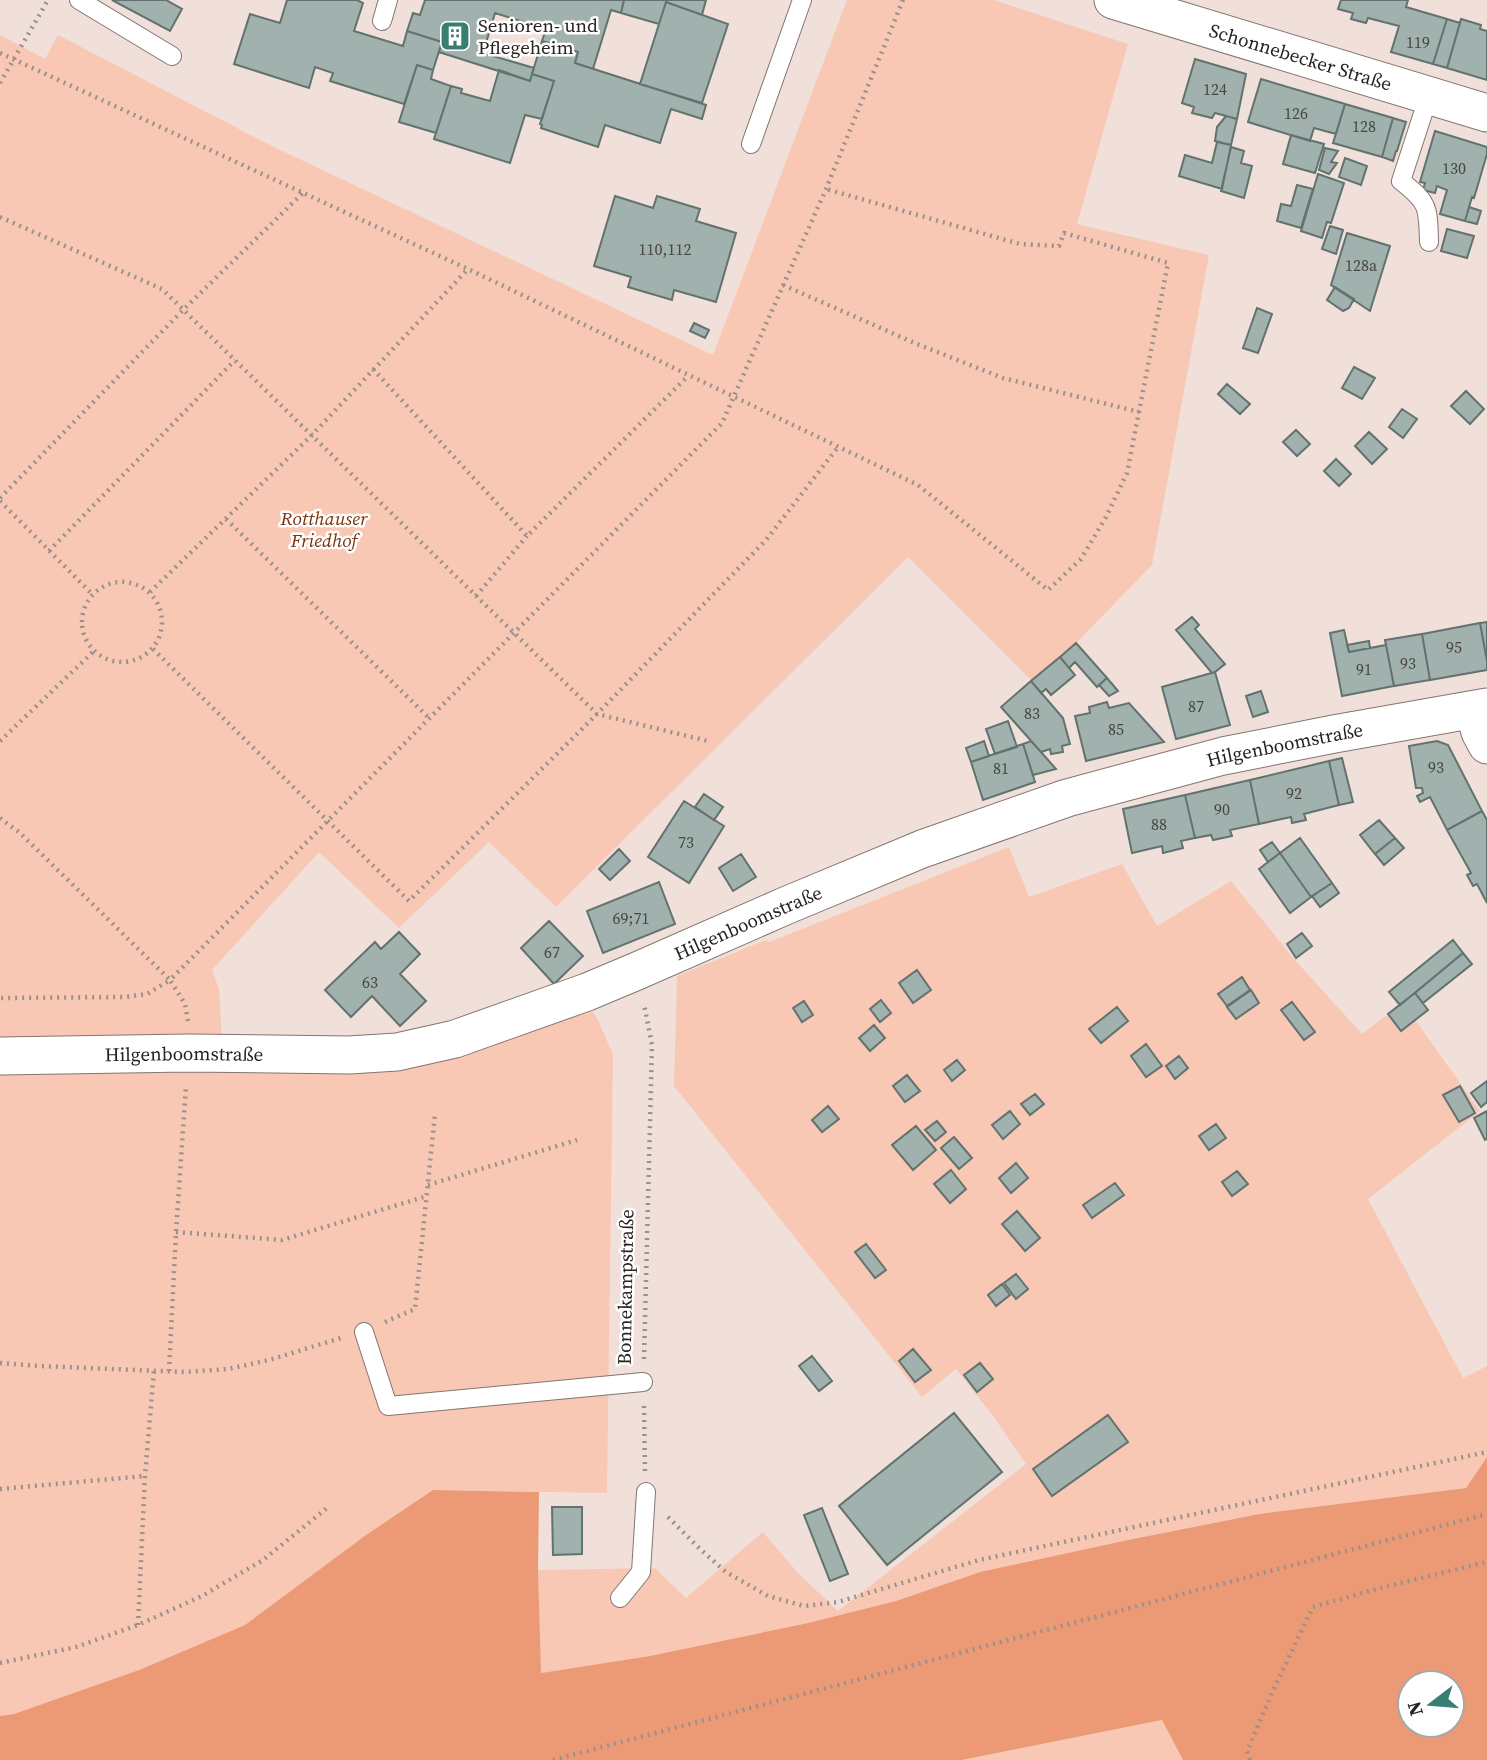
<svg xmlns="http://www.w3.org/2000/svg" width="1487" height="1760" font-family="'Source Serif 4',serif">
<rect width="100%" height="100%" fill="#f1e0d9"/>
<path fill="#f8c8b4" d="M847,0H994L1128,44L1077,224L1209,255L1152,565L1077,642L1031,680L908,557L556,907L489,842L399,928L319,852L212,970L219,989L223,1057L350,1060L585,999L599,1022L613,1055L607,1493L433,1490L366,1535L245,1625L139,1670L14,1714L0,1716V35L45,59L58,35L274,147L713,355Z
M1009,847L1029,897L1122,864L1157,926L1231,881L1294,959L1362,1034L1388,1014L1415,1020L1480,1111L1368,1199L1463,1378L1487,1366V1457L1466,1488L1259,1514L1123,1541L980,1572L896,1601L808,1623L650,1656L540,1673L538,1570L655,1568L686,1598L763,1532L798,1573L838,1611L1026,1464L993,1416L956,1369L922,1397L674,1086L677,976L766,940L769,942Z
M1162,1720L1183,1760H962Z"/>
<path fill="#ec9976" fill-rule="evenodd" d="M1487,1457V1760H1183L1162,1720L962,1760H0V1716L14,1714L139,1670L245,1625L366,1535L433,1490L539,1492L538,1570L541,1673L650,1656L808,1623L896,1601L980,1572L1123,1541L1259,1514L1466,1488ZM1410,1683H1452V1725H1410Z"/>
<path fill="#a0b1ae" stroke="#62726f" stroke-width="2" d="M112,0H166L182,9L170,31Z
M287,0H357L363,3L354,31L403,46L407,31L442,42L433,70L417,65L404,104L330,81L333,73L315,67L309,88L234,64L250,14L280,23Z
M425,0H624L621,13L611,10L593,69L575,63L578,52L542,41L546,29L495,13L483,53L534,68L530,81L439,52L442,42L407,31L413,13L420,15Z
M624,0H706L702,15L666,2L659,24L621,13Z
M1341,0H1408L1406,7L1447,19L1433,64L1391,52L1399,26L1368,18L1366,23L1351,19L1353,13L1338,9Z
M666,2L728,24L702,103L640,84Z
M1447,19L1460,23L1447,68L1433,64Z
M1461,19L1481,25L1480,29L1487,31V80L1447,68Z
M542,41L578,52L575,63L706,105L702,119L671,109L660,143L605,125L598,147L541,128L542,125L540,124L554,81L532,74Z
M1195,59L1246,74L1237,119L1215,113L1212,118L1192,113L1194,107L1182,103Z
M417,65L433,70L431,79L451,86L436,133L399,122Z
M499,70L530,81L532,74L554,81L542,119L525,115L510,163L434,139L451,86L462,89L461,93L490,101Z
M1261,79L1345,104L1336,134L1314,128L1310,141L1248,122Z
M1345,104L1393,118L1382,157L1333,143Z
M1226,116L1237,119L1231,145L1215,141L1217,127Z
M1393,118L1406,122L1397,151H1396L1393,161L1382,157Z
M1435,131L1487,147V154L1474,198L1472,197L1465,221L1440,214L1447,190L1437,186L1435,193L1423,190L1425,183L1420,182Z
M1291,135L1324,144L1315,173L1283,164Z
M1217,142L1231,145L1222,189L1179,176L1185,155L1212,163Z
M1231,147L1244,151L1241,163L1252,166L1244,198L1221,191Z
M1325,148L1338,151L1331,162L1337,163L1329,174L1319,170Z
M1345,158L1367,166L1361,185L1339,177Z
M1318,174L1344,183L1331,223L1327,222L1322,238L1301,231Z
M1297,185L1313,189L1301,228L1277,221L1281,204L1291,206Z
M615,196L653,208L657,196L700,209L696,221L736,233L716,302L674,290L672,300L628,287L631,277L594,266Z
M1469,207L1481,211L1477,224L1465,221Z
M1330,226L1343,230L1336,254L1322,249Z
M1447,229L1474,236L1467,258L1441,251Z
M1347,233L1390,246L1370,311L1331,285Z
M1335,287L1354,299L1349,308L1343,311L1327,300Z
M1257,308L1272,314L1258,353L1243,348Z
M694,323L709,330L705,338L690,331Z
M1354,367L1375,378L1362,399L1342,388Z
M1227,384L1250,404L1240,414L1218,394Z
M1466,391L1484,409L1470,424L1451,406Z
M1402,409L1417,419L1403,438L1389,427Z
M1296,430L1310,444L1297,456L1283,442Z
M1369,432L1387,449L1372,464L1355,446Z
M1336,459L1351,474L1339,486L1324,471Z
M1192,617L1199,625L1195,629L1225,664L1215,672L1212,673L1176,630Z
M1487,622V661L1480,623Z
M1480,623L1487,661V670L1430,680L1422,634Z
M1344,630L1349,652L1386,645L1394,686L1342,696L1330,633Z
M1422,634L1430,680L1394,686L1385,640Z
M1369,641L1370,648L1349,652L1347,645Z
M1076,643L1107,678L1097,687L1075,662L1069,668L1060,657Z
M1060,657L1075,675L1051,695L1046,689L1041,693L1031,681Z
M1215,672L1230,725L1176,739L1162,687Z
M1107,678L1118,691L1109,696L1099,685Z
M1031,681L1063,718L1070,744L1062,746L1063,752L1051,754L1050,749L1041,752L1001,707Z
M1261,691L1268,712L1253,717L1246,696Z
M1107,702L1109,708L1129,703L1164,742L1086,761L1075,716L1090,713L1089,707Z
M1008,721L1017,747L995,754L986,729Z
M984,741L989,756L971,762L966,748Z
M1031,741L1041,752L1056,769L1033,775L1023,744Z
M1437,741L1448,745L1482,811L1447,830L1430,797L1420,802L1417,796L1423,793L1422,788H1416L1409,746Z
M1023,744L1035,782L983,800L971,762Z
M1342,758L1353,802L1339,805L1329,761Z
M1329,761L1339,805L1304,814L1306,820L1292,823L1291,817L1259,824L1250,780Z
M1250,780L1259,824L1230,830L1232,836L1213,840L1211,835L1195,838L1185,795Z
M704,794L723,807L714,820L695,807Z
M1185,795L1195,838L1181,841L1183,848L1163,853L1162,846L1132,853L1123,809Z
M684,801L724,826L689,883L648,857Z
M1482,811L1487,820V903L1477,884L1473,886L1467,875L1471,873L1447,830Z
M1379,820L1395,838L1375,854L1360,835Z
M1300,838L1332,883L1311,897L1280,853Z
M1395,838L1404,848L1384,865L1375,854Z
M1272,842L1280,853L1268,862L1260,850Z
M619,849L630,861L610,880L599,869Z
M1280,853L1311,897L1290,913L1259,869Z
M741,854L756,877L733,891L719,868Z
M659,882L675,924L603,953L587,911Z
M1332,883L1339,893L1320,907L1312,896Z
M549,921L583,956L554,984L521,948Z
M399,932L420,954L400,974L426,1001L400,1026L372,996L351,1017L325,990L375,942L381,949Z
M1302,933L1312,946L1296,958L1287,944Z
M1453,940L1463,953L1400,1005L1389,992Z
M1463,953L1472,964L1423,1003L1415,993Z
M917,970L931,990L913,1003L899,983Z
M1242,977L1250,990L1227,1006L1218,994Z
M1251,990L1259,1003L1236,1019L1227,1007Z
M1415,993L1428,1010L1401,1031L1388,1014Z
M881,1000L891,1013L880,1022L870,1009Z
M804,1001L813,1015L802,1022L793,1008Z
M1292,1002L1315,1032L1304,1040L1281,1010Z
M1117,1007L1128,1021L1101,1043L1089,1029Z
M874,1025L885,1038L870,1051L859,1038Z
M1146,1044L1162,1066L1146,1077L1131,1056Z
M1179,1056L1188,1068L1175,1079L1166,1066Z
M957,1060L965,1070L952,1081L944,1070Z
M907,1075L920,1091L905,1102L893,1086Z
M1487,1081V1102L1481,1107L1471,1093Z
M1460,1086L1475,1113L1459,1122L1443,1095Z
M1035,1094L1044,1104L1030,1115L1021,1104Z
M828,1106L839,1119L822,1132L812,1120Z
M1010,1111L1020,1124L1003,1139L992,1125Z
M1487,1111V1139L1485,1140L1474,1118Z
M937,1121L946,1132L935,1141L925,1130Z
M1216,1124L1226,1138L1209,1150L1199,1136Z
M916,1126L936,1150L913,1170L892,1145Z
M954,1137L972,1158L959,1169L941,1148Z
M1016,1163L1028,1178L1011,1193L999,1178Z
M951,1170L966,1189L950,1203L934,1184Z
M1237,1171L1248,1184L1232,1196L1222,1182Z
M1115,1183L1124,1195L1092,1218L1083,1205Z
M1017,1211L1040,1238L1025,1251L1002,1224Z
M866,1244L886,1270L875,1278L855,1252Z
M1016,1274L1028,1289L1016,1299L1004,1283Z
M1002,1284L1010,1295L996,1306L988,1295Z
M913,1349L931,1370L915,1382L899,1361Z
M812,1356L832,1381L819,1391L799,1366Z
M980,1363L993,1379L977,1392L964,1375Z
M954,1413L1002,1472L887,1565L839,1506Z
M1108,1415L1128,1442L1052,1496L1033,1469Z
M552,1507H582V1554L553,1555Z
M822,1508L848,1574L830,1581L804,1515Z"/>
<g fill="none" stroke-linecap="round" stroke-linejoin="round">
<g stroke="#83756f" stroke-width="20">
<path id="lane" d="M79,0L172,56
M382,21L388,0
M1429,95L1401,181C1429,203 1428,207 1429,242
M751,144L802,0
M364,1332L388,1406L643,1382
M620,1598L641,1572L646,1492"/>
</g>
<g stroke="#83756f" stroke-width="39">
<g id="street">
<path id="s1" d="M1113,0L1487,113"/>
<path d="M1474,710L1480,732L1487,745"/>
<path id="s2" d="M0,1056L188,1053L349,1055L397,1052L455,1039L587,992L637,971L785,906L922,849L1067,798L1223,756L1334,734L1487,707"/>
</g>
</g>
<path stroke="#9c908a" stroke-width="4.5" stroke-dasharray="2 5" stroke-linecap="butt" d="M0,53L468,269L918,485L1048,590L1081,559L1106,517L1127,473L1168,263L1064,233L1059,246L1020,244L826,189
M0,83L48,0
M0,217L162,289L597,714L708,741
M783,285L917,344L1003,378L1139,412
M373,369L527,536L688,376
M0,498L183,310L303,193
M0,501L92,594
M226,519L429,718
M49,551L235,360
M82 622a40 40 0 1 1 80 0a40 40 0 1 1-80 0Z
M150,592L312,435L468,269
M476,596L527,536
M153,649L409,901L597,714L766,540L838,447
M0,741L94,651
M0,818L20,833L170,980L147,994L126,997L0,998
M188,1021L185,1004L170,980L722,423L826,189L903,0
M428,1185L577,1140
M176,1232L282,1240L427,1196
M385,1322L415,1309L435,1114
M644,1359L652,1045L644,1004
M0,1363L39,1366L185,1372L228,1369L269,1360L341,1338
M169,1371L176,1232L186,1086
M644,1406L645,1471
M0,1489L145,1476
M668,1517L700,1549L726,1572L768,1596L804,1606L838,1602L979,1560L1487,1452
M138,1625L145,1476L154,1370
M0,1663L76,1647L138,1625L202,1596L263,1560L327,1508
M553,1760L1487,1514
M1250,1760L1247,1751L1275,1686L1313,1607L1380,1588L1487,1562"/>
<use href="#lane" stroke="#fff" stroke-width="18"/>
<use href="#street" stroke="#fff" stroke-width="37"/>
</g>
<defs>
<g id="building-square" transform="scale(1.575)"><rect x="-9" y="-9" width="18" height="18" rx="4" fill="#397e73" stroke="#fff"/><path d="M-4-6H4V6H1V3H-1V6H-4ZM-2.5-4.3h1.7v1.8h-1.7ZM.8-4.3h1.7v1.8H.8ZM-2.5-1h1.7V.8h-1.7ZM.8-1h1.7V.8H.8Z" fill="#fff"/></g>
</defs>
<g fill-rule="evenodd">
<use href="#building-square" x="455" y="36"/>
</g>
<g text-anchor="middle" stroke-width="5" stroke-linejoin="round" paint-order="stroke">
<g font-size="16" fill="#474644">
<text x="1418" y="48">119</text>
<text x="1215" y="95">124</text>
<text x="1296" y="119">126</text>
<text x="1364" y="132">128</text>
<text x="1454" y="174">130</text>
<text x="665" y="255">110,112</text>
<text x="1361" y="271">128a</text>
<text x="1454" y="653">95</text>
<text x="1408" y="669">93</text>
<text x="1364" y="675">91</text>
<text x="1196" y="712">87</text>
<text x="1032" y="719">83</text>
<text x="1116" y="735">85</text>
<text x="1436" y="773">93</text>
<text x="1001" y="774">81</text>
<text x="1294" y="799">92</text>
<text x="1222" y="815">90</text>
<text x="1159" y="830">88</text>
<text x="686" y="848">73</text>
<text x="631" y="924">69;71</text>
<text x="552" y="958">67</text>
<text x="370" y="988">63</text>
</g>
<g font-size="19" fill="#292320" stroke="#fff" text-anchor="start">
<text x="478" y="32">Senioren- und<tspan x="478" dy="22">Pflegeheim</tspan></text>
</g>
<g font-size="19" fill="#292320" stroke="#fff">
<text dy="7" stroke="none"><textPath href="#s1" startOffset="196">Schonnebecker Straße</textPath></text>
<text dy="7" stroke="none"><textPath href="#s2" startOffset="1339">Hilgenboomstraße</textPath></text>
<text dy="7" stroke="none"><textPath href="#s2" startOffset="772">Hilgenboomstraße</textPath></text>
<text dy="7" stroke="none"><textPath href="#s2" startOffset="184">Hilgenboomstraße</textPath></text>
<text transform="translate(625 1287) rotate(-89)" y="7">Bonnekampstraße</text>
</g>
<g font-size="19" font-style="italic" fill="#7b320b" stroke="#fff">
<text x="324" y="525">Rotthauser<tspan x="324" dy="22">Friedhof</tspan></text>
</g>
</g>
<g transform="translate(1431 1704) rotate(254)"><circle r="33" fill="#ffffff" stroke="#a9a7a6" stroke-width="2"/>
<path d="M0-5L12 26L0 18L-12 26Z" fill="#397e73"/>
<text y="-10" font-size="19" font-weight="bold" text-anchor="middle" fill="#292320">N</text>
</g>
</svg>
